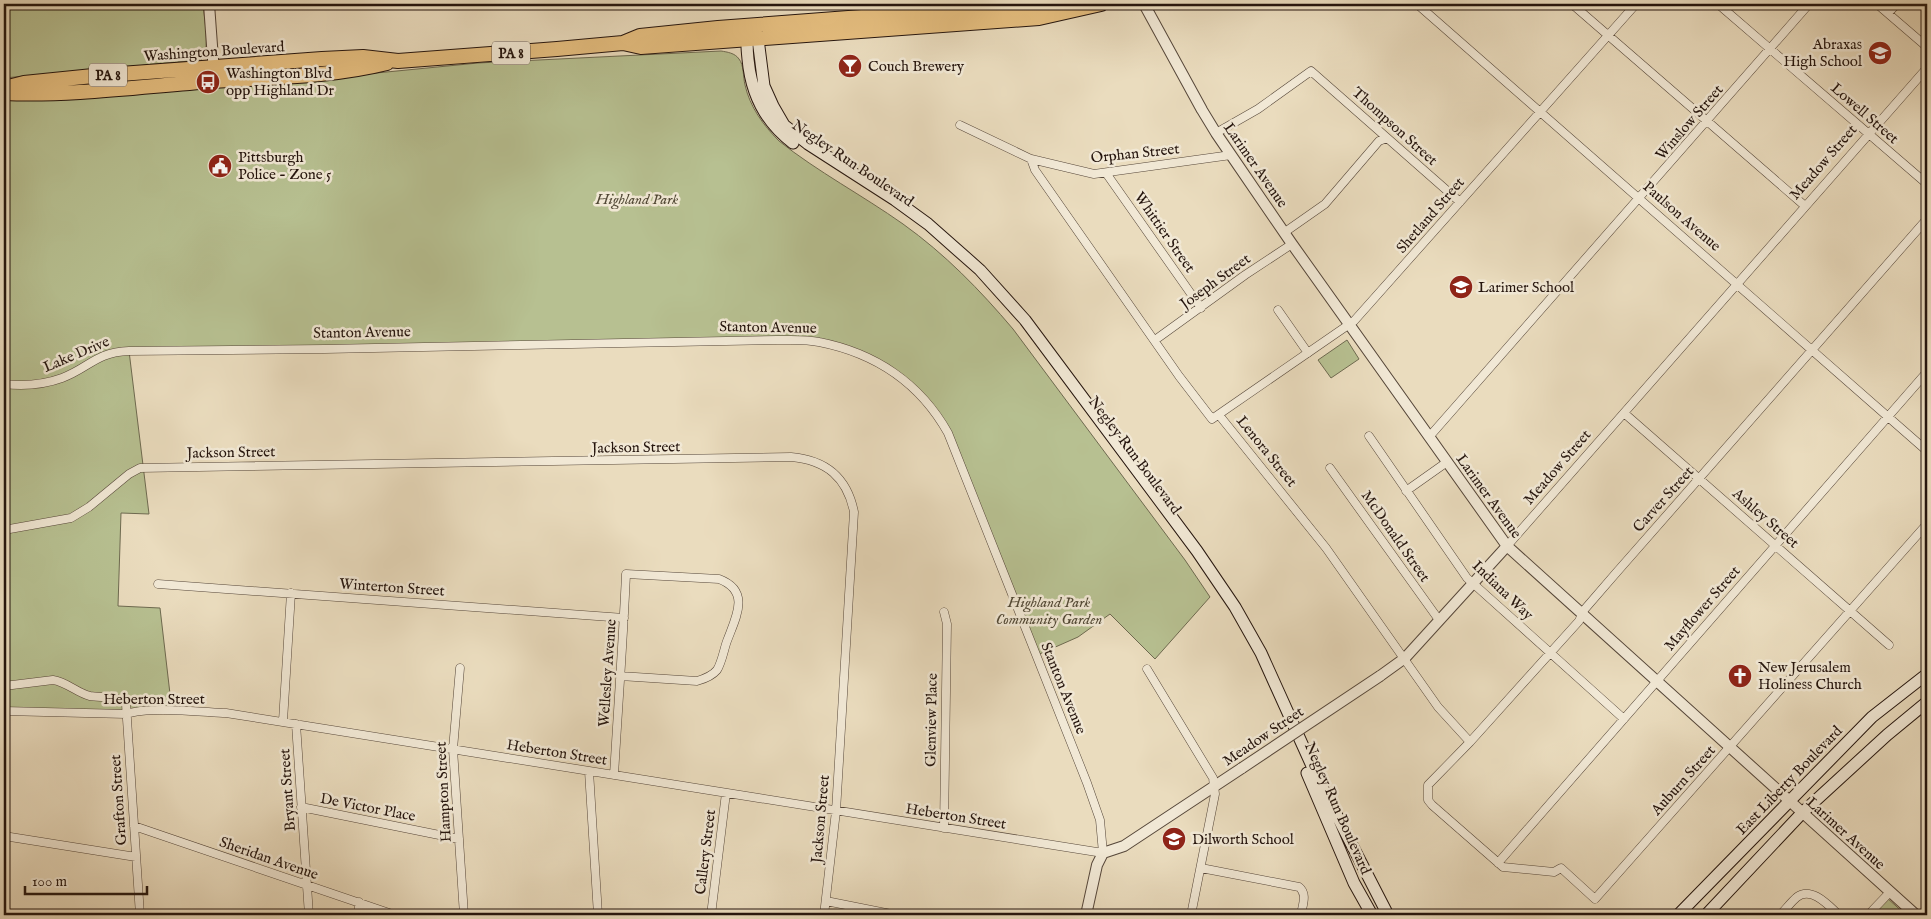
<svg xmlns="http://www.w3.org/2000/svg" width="1931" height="919" font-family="'IM FELL English',serif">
<rect width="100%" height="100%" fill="#eadcbe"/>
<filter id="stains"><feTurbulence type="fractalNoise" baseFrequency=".004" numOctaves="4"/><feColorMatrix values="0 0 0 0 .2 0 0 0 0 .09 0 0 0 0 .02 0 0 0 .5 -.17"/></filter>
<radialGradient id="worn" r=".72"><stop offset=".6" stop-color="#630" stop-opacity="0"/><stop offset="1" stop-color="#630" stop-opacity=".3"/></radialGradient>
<path fill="#b7c091" stroke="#6e6a50" d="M4,4H203C204,17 211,51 201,60L4,78Z
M721,51C727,52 735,53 739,59C744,65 743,77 745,85C750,107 763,125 779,141C818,172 862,195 903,224C945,254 980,290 1013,329L1185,560L1210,597L1155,659L1110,614L1078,637L1035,656L941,422L914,390L858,352L818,342L129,351L149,514L121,513L118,606L160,608L172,711H4V99L346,76L478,63Z
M1347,340L1359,359L1331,378L1318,360Z
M1886,897L1906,915H1870Z"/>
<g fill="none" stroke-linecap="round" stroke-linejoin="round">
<g stroke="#56473a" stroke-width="9">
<path id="minor" d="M1417,4L1927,451
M1572,4L1805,206
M1718,4L1927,184
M1877,4L1927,47
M1888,13L1897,4
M960,125L1031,159L1094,174L1231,155
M1216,133L1258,109L1311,71L1460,202
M1031,159L1035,170L1179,376L1212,419L1354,321L1636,4
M1106,173L1201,308
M1927,219L1616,573L1584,610L1579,621L1470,742L1428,785V800L1432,805L1503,867L1554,872L1561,868L1595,899L1927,524
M1285,232L1325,204L1379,141L1387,138
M1278,310L1308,353
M1155,340L1245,275L1292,244
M4,384C23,386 43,385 62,378C89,368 96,352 129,351L325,349L777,340C790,340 806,339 819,342C875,353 920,383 948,433L1087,783L1100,820L1103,853L226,713C202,712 148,706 126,714L4,711
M1624,413L1889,645
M1219,415L1326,548L1438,707L1470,742
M1369,436L1467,578L1624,719
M1429,437L1809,4
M1330,468L1439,620
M1406,491L1447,462
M4,530L71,518L89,507L129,474L140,468L791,457C826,460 847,477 854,512L836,811L824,915
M1507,546L1927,68
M158,584L624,618
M944,612L947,624L944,828
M460,668L453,749L464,915
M1147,669L1213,778L1215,794L1191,915
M4,686L53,680C67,682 77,693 90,696C101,698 119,695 126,704L140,915
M283,721L291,593
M296,724L309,915
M589,771L598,915
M614,775C618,708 623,641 626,574L719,579C751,591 736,617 727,641C724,649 722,662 717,670C712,676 704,679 697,681L620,676
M301,807L459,839
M134,826L395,915
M4,836L136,857
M1498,863L1927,372
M1201,868L1299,887C1308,894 1302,906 1301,915
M826,901L896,915
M359,902V915
M711,915L726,793
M1780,915C1786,909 1791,902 1797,897C1812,886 1829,906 1839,915
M1868,915L1890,892"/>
</g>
<g stroke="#56473a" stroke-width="12">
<path id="tertiary" d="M209,4L214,73
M1144,4L1202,110L1216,133L1292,244L1507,546L1916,915
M1380,676L1405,658L1507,546
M1086,915L1097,865L1103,853L1124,846L1242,768"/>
</g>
<g stroke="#25150e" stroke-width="13">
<path id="secondary" d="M749,32C746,41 747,49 748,59C751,93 765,122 793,143
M755,32L758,39L764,86L773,106L784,125L808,144L895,200L928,224L980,270L1025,320L1197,551L1235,607L1261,653L1317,777L1388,915
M1307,773L1354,883L1372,915
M1678,915L1872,717L1927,674
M1706,915L1802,813L1887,735L1927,702"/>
</g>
<g stroke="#25150e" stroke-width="16">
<path id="trunk" d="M623,43L641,47L1039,18L1101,4
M4,88L24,83L93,76L322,59L363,57L398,61L557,49L623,43L640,36L718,28L875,16L1038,7L1079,8
M4,93C73,96 144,86 213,81C271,77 331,77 387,63"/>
</g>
<use href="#minor" stroke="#f1e8d5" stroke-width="8"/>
<use href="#tertiary" stroke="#f1e8d5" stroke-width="10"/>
<use href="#secondary" stroke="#f1e8d5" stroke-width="11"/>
<use href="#trunk" stroke="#e5be7f" stroke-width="14"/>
<g stroke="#56473a" stroke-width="12" stroke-linecap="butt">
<path id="tertiary-bridge" d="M1242,768L1380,676"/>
</g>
<use href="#tertiary-bridge" stroke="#f1e8d5" stroke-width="10"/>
</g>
<defs>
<g id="school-disc" transform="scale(1.25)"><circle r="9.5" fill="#8f2418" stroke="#f1e8d5"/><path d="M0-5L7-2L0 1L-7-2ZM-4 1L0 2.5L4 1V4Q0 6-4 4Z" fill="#fff"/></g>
<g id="bar-disc" transform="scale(1.25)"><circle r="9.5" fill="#8f2418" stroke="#f1e8d5"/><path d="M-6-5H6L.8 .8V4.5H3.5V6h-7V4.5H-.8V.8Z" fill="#fff"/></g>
<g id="bus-disc" transform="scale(1.25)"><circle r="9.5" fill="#8f2418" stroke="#f1e8d5"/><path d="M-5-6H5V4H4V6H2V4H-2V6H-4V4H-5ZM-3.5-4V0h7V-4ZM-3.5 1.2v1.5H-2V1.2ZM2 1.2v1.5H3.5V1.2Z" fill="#fff"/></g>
<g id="civic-disc" transform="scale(1.25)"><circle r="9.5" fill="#8f2418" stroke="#f1e8d5"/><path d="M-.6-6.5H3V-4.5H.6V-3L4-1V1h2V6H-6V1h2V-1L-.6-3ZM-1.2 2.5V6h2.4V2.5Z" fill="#fff"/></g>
<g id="church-disc" transform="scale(1.25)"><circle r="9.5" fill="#8f2418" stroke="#f1e8d5"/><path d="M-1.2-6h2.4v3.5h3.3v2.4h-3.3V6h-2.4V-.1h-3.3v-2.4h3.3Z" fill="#fff"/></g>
</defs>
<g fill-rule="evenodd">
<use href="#school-disc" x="1880" y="53"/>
<use href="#bar-disc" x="850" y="66"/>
<use href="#bus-disc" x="208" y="82"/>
<use href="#civic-disc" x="220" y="166"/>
<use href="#school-disc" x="1461" y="287"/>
<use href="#church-disc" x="1740" y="676"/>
<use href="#school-disc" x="1174" y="839"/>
</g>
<g text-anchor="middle" stroke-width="5" stroke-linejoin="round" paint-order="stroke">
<g fill="#f1e8d5" stroke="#62544a" stroke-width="1">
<rect x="492" y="41.5" width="38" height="23" rx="4"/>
<rect x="89" y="63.5" width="38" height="23" rx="4"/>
</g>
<g font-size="14" font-weight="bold" fill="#25150e">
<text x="511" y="58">PA 8</text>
<text x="108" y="80">PA 8</text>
</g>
<g font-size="15" fill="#25150e" stroke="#f1e8d5" text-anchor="start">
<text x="1862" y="49" text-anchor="end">Abraxas<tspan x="1862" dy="17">High School</tspan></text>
<text x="868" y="71">Couch Brewery</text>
<text x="226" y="78">Washington Blvd<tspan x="226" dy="17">opp Highland Dr</tspan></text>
<text x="238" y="162">Pittsburgh<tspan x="238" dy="17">Police - Zone 5</tspan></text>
<text x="1478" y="292">Larimer School</text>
<text x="1758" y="672">New Jerusalem<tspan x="1758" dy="17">Holiness Church</tspan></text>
<text x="1192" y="844">Dilworth School</text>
</g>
<g font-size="15" fill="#25150e" stroke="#f1e8d5">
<text transform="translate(214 51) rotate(-4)" y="5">Washington Boulevard</text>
<text transform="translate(1865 113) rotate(41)" y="5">Lowell Street</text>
<text transform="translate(1689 122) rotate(-49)" y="5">Winslow Street</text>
<text transform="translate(1395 126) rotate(42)" y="5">Thompson Street</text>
<text transform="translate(1135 153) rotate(-6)" y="5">Orphan Street</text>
<text transform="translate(1823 162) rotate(-49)" y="5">Meadow Street</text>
<text transform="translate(853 163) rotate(34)" y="5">Negley Run Boulevard</text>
<text transform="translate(1256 165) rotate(55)" y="5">Larimer Avenue</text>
<text transform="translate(1430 215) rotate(-49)" y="5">Shetland Street</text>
<text transform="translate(1682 216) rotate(41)" y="5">Paulson Avenue</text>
<text transform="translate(1165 232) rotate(55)" y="5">Whittier Street</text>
<text transform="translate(1215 281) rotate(-36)" y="5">Joseph Street</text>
<text transform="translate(768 327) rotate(1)" y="5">Stanton Avenue</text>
<text transform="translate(362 332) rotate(-1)" y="5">Stanton Avenue</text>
<text transform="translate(76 354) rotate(-23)" y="5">Lake Drive</text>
<text transform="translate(636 447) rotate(-1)" y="5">Jackson Street</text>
<text transform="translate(1267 451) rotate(51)" y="5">Lenora Street</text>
<text transform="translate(231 452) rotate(-1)" y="5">Jackson Street</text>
<text transform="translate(1135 455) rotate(53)" y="5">Negley Run Boulevard</text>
<text transform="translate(1557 467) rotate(-49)" y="5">Meadow Street</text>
<text transform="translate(1489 496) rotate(54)" y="5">Larimer Avenue</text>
<text transform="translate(1663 499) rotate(-48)" y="5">Carver Street</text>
<text transform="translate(1766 518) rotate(41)" y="5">Ashley Street</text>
<text transform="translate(1396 536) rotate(55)" y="5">McDonald Street</text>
<text transform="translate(392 587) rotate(4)" y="5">Winterton Street</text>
<text transform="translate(1503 590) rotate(44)" y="5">Indiana Way</text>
<text transform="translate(1702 608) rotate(-49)" y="5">Mayflower Street</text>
<text transform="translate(607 673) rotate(-86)" y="5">Wellesley Avenue</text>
<text transform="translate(1064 688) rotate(68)" y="5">Stanton Avenue</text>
<text x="154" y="704">Heberton Street</text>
<text transform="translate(931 720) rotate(-89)" y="5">Glenview Place</text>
<text transform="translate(1263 736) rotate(-34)" y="5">Meadow Street</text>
<text transform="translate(557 752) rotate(9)" y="5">Heberton Street</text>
<text transform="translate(1683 780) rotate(-48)" y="5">Auburn Street</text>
<text transform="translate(1789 780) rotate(-46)" y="5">East Liberty Boulevard</text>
<text transform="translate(287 790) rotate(-94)" y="5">Bryant Street</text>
<text transform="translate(443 792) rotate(-93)" y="5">Hampton Street</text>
<text transform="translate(118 800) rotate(-94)" y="5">Grafton Street</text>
<text transform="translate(368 807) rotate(11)" y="5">De Victor Place</text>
<text transform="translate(1338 808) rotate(66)" y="5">Negley Run Boulevard</text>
<text transform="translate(956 816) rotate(9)" y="5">Heberton Street</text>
<text transform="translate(820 819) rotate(-85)" y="5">Jackson Street</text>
<text transform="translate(1846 833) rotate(42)" y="5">Larimer Avenue</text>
<text transform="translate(705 852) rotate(-83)" y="5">Callery Street</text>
<text transform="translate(269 858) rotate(19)" y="5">Sheridan Avenue</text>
</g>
<g font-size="15" font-style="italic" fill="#514835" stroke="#f1e8d5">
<text x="637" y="204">Highland Park</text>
<text x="1049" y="607">Highland Park<tspan x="1049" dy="17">Community Garden</tspan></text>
</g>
</g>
<rect width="1931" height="919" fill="none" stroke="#eadcbe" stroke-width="20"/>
<rect x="5" y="5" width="1921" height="909" fill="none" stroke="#25150e" stroke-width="2.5"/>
<rect x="10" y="10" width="1911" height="899" fill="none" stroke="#25150e"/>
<path d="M25 886v8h122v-8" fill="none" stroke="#25150e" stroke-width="2.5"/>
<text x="32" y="886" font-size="15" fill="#25150e" stroke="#f1e8d5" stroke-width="4" paint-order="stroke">100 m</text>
<rect width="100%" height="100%" filter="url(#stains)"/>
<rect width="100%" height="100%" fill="url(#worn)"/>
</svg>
